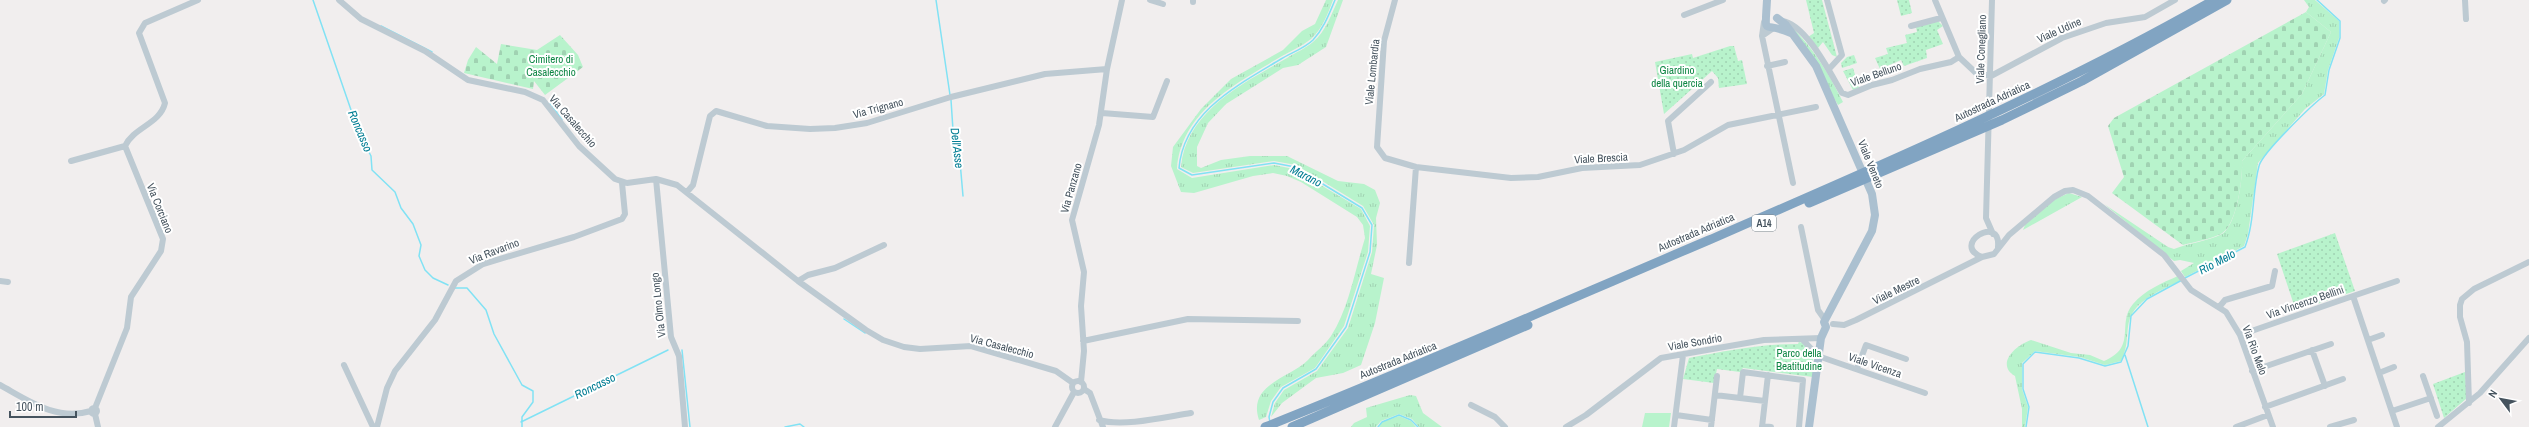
<svg xmlns="http://www.w3.org/2000/svg" width="2529" height="427" font-family="'Archivo Narrow',sans-serif">
<defs>
<pattern id="grass-tufts" width="24" height="20" patternUnits="userSpaceOnUse"><rect width="24" height="20" fill="#b8f3cc"/><path d="M3 7l-1-3M5 7V3M7 7l1-3M15 17l-1-3M17 17v-4M19 17l1-3" fill="none" stroke="#a0d2b2"/></pattern>
<pattern id="cemetery-stones" width="16" height="16" patternUnits="userSpaceOnUse"><rect width="16" height="16" fill="#b8f3cc"/><path d="M2 7V4a2 2 0 0 1 4 0v3zM10 15v-3a2 2 0 0 1 4 0v3z" fill="#a0d2b2"/></pattern>
<pattern id="park-dots" width="8" height="8" patternUnits="userSpaceOnUse"><rect width="8" height="8" fill="#b8f3cc"/><path d="M2 2h.1M6 6h.1" fill="none" stroke="#a0d2b2" stroke-width="1.8" stroke-linecap="round"/></pattern>
</defs>
<rect width="100%" height="100%" fill="#f1eeee"/>
<path fill="url(#grass-tufts)" d="M1326,0H1333C1328,14 1322,29 1311,39C1302,46 1291,51 1282,56C1237,83 1181,111 1177,169L1192,178L1274,165L1294,169L1361,209L1370,226L1368,252L1344,326L1315,368L1281,387L1271,401L1266,417L1259,420C1247,384 1290,378 1308,360C1315,352 1325,345 1331,336C1349,308 1355,270 1365,238L1363,225L1357,217L1301,182L1287,176L1273,173L1253,176L1194,193L1181,192L1171,166L1173,147L1201,109L1231,79L1283,50L1302,31L1315,24Z
M1338,0H1343L1326,47L1298,65L1283,68L1226,104L1208,123L1197,147V166L1201,168L1221,160L1250,156H1287L1338,181L1364,184L1375,190L1380,203L1376,218L1377,245L1371,274L1384,278L1375,323L1361,365L1343,373L1316,378L1282,403L1271,417L1275,403L1284,390L1317,371L1348,328L1372,252L1374,225L1363,206L1296,165L1274,161L1193,173L1181,167C1186,111 1244,83 1287,58C1295,53 1306,48 1313,42C1326,31 1331,15 1338,0Z
M2304,0H2315L2339,21V38L2328,70L2324,94L2305,109L2258,163L2248,234L2244,246L2185,277L2181,271L2194,263L2180,260L2174,261L2104,204L2168,247L2174,249C2189,243 2208,241 2222,234C2237,225 2243,177 2242,161L2302,94L2331,32L2306,12L2309,7Z
M1792,27C1814,49 1829,74 1843,102L1838,105Z
M2069,193L2082,197L2023,230L2025,225L2053,200Z
M2178,276L2181,280C2165,289 2139,298 2131,316C2125,328 2130,344 2121,361L2105,365L2080,357L2035,351L2022,363V389L2028,407L2025,427H2022V409L2015,376C1995,364 2016,345 2031,340L2071,353L2090,355L2104,361C2138,347 2116,324 2133,304C2145,290 2162,283 2178,276Z
M1410,395L1416,396L1423,413L1442,427H1419L1412,419L1399,414L1381,421L1376,427H1351L1354,423L1367,417L1366,408Z
M1399,416L1411,421L1416,427H1379L1382,422Z"/>
<path fill="url(#cemetery-stones)" d="M2306,12L2331,32L2302,94L2242,161C2243,177 2237,226 2221,234C2210,239 2195,242 2183,245L2112,193L2124,177L2108,126L2114,118Z
M560,35L578,55L583,67L545,95L534,81L533,89L464,73L468,60L476,47L497,64L501,44L537,50Z"/>
<path fill="url(#park-dots)" d="M1806,0H1822L1837,57L1832,55L1823,42L1818,48L1808,37L1814,33Z
M1897,0H1909L1912,13L1901,16Z
M1938,21L1943,26L1937,30L1943,44L1926,50L1927,58L1904,66L1901,60L1880,69L1875,58L1888,54L1886,48L1907,43L1905,35L1917,32L1916,27Z
M1730,46H1734L1738,61L1742,60L1747,84L1719,88L1718,78L1712,71L1664,114L1655,62L1692,54L1693,58Z
M1854,55L1857,63L1842,68L1841,63L1847,57Z
M1853,68L1859,88L1853,90L1843,71Z
M2335,233L2355,291L2296,311L2277,254Z
M1799,342L1804,343L1813,352V377L1743,368L1740,372L1717,369L1714,383L1683,379L1689,358C1725,351 1760,344 1798,344Z
M2465,372L2467,398L2444,418L2433,384Z"/>
<path fill="#b8f3cc" d="M1645,413H1671L1669,427H1642Z"/>
<g fill="none" stroke-linecap="round" stroke-linejoin="round">
<path stroke="#81e2f4" stroke-width="1.5" d="M313,0L359,133L371,156L372,170L395,192L401,208L413,224L421,245L419,256L425,270L433,278L448,285
M936,0L950,95
M381,26L432,52
M951,100L953,130L959,150L963,196
M550,103L562,120
M2185,278L2245,247C2255,221 2252,192 2259,166C2262,153 2313,104 2325,95L2329,70L2340,38V21L2317,0
M455,288H467L486,310L494,334L522,385L533,391V402L522,417V427
M844,319L865,333
M682,350L690,427
M2125,355L2148,427
M521,422L668,350
M1270,422L1269,417L1273,402L1283,388L1316,369L1346,327L1370,252L1372,225L1362,208L1295,167L1274,163L1192,175L1179,168C1184,112 1238,85 1281,59C1291,53 1305,48 1313,40C1324,28 1329,14 1335,0
M785,427L800,424L804,427
M1378,427L1382,422L1399,415L1411,420L1418,427
M2026,427L2029,407L2023,389V364L2035,352L2079,358L2105,366L2121,362L2128,346L2131,316L2147,299L2182,280"/>
<path stroke="#bdcad2" stroke-width="6" d="M339,0L361,19L425,51L468,80L525,92L543,100L579,146L615,179L627,183L656,179L677,185L798,281L866,330L883,340L904,347L920,349L971,346L1056,371L1073,383
M1150,0L1163,4
M1395,0L1384,41L1377,147L1385,158L1416,167L1511,178L1538,177L1582,168L1640,165L1684,150L1728,125L1816,107
M1827,0L1842,55L1829,69
M1992,0L1986,218L1993,234
M2465,0L2466,19
M2384,1L2385,0
M1193,2V0
M1684,15L1723,0
M1782,21C1806,24 1830,73 1842,93L1848,95L1872,85L1892,80L1920,69L1951,62L1959,57L1935,0
M1764,22L1762,36L1772,29
M1911,26L1941,18
M1762,36L1793,183
M1959,57L1976,73L1991,76L2062,38L2106,23L2145,17L2175,0
M1767,66L1785,62
M1102,113L1153,117L1167,81
M1674,154L1668,121L1711,82
M71,161L125,146
M656,179L671,337L679,356L685,427
M687,192L693,185L710,116L716,111L767,126L810,129L835,128L867,123L951,97L1045,74L1107,69
M1801,227L1818,310L1825,320
M1982,257C1950,245 2001,213 1998,247
M1409,263L1416,167
M0,281L8,282
M798,281L808,275L835,268L884,245
M2353,296L2397,281
M2220,306L2225,300L2272,286L2275,271
M1833,324L1844,325L1856,320L1982,257L1994,254L2009,235L2054,197L2065,191L2073,190L2088,196L2164,255L2191,290L2226,312L2240,335L2273,427
M2240,335L2353,296L2397,427
M1802,339L1818,356L1925,393
M2368,340L2382,335
M1083,341L1188,319L1298,321
M2312,350L2325,386
M344,365L373,427
M1857,369L1866,345L1906,359
M2252,371L2331,344
M2379,373L2394,367
M2423,376L2437,416
M1072 387a6 6 0 1 1 12 0a6 6 0 1 1-12 0Z
M1081,382L1084,351L1081,306L1084,272L1072,220L1099,125L1107,69L1122,0
M0,385C29,401 56,421 91,411
M1084,389L1090,393L1103,427
M1715,395L1765,401
M1740,398L1743,372L1803,380L1799,427
M2469,403L2467,342L2460,317V305L2462,299L2474,289L2529,262
M1471,405L1495,417L1505,427
M2265,407L2343,379
M95,408L127,328L131,297L161,251L163,239L125,146C134,127 160,124 165,103L139,33L145,23L198,0
M91 411a3 3 0 1 1 6 0a3 3 0 1 1-6 0Z
M2392,411L2431,398
M95,414L98,427
M1676,415L1712,420
M1099,420C1123,427 1165,417 1191,413
M1762,426L1771,427
M377,427L387,388L395,371L435,320L456,281L483,264L574,237L622,219L625,214L622,183
M1055,427L1074,392
M1566,427L1586,415L1661,358L1764,340L1821,338
M1674,427L1683,355
M1711,427L1717,376
M1762,427L1768,375
M2236,427L2268,415
M2330,427L2354,420
M2438,427L2480,393L2529,338"/>
<path stroke="#abc0d0" stroke-width="8" d="M1767,0C1765,39 1762,20 1791,33
M1777,18L1786,25L1816,66L1872,194L1875,215L1872,231L1824,322L1826,327L1821,338L1809,427"/>
<path stroke="#81a4c2" stroke-width="9" d="M1809,203L2002,120L2082,81L2227,0
M1265,427C1414,368 1561,303 1709,240C1880,166 2052,92 2214,0
M1292,427L1528,325"/>
</g>
<g text-anchor="middle" stroke-width="4" stroke-linejoin="round" paint-order="stroke">
<rect fill="#fff" stroke="#7d878e" stroke-width="1" x="1752" y="215" width="24" height="16" rx="3"/>
<g font-size="10" font-weight="bold" fill="#45535e">
<text x="1764" y="227">A14</text>
</g>
<g font-size="11" fill="#45535e" stroke="#fff">
<text transform="translate(2059 30) rotate(-24)" y="4">Viale Udine</text>
<text transform="translate(1981 49) rotate(-88)" y="4">Viale Conegliano</text>
<text transform="translate(1372 72) rotate(-84)" y="4">Viale Lombardia</text>
<text transform="translate(1876 74) rotate(-19)" y="4">Viale Belluno</text>
<text transform="translate(1992 101) rotate(-25)" y="4">Autostrada Adriatica</text>
<text transform="translate(878 108) rotate(-15)" y="4">Via Trignano</text>
<text transform="translate(573 121) rotate(49)" y="4">Via Casalecchio</text>
<text transform="translate(1601 158) rotate(-3)" y="4">Viale Brescia</text>
<text transform="translate(1871 164) rotate(68)" y="4">Viale Veneto</text>
<text transform="translate(1071 188) rotate(-74)" y="4">Via Panzano</text>
<text transform="translate(160 208) rotate(68)" y="4">Via Corciano</text>
<text transform="translate(1696 232) rotate(-23)" y="4">Autostrada Adriatica</text>
<text transform="translate(494 251) rotate(-21)" y="4">Via Ravarino</text>
<text transform="translate(1896 290) rotate(-26)" y="4">Viale Mestre</text>
<text transform="translate(2305 302) rotate(-19)" y="4">Via Vincenzo Bellini</text>
<text transform="translate(658 305) rotate(-96)" y="4">Via Olmo Longo</text>
<text transform="translate(1695 342) rotate(-10)" y="4">Viale Sondrio</text>
<text transform="translate(1002 346) rotate(15)" y="4">Via Casalecchio</text>
<text transform="translate(2255 350) rotate(70)" y="4">Via Rio Melo</text>
<text transform="translate(1398 360) rotate(-22)" y="4">Autostrada Adriatica</text>
<text transform="translate(1875 365) rotate(19)" y="4">Viale Vicenza</text>
</g>
<g font-size="11" fill="#0e8644" stroke="#fff">
<text x="551" y="63">Cimitero di<tspan x="551" dy="13">Casalecchio</tspan></text>
<text x="1677" y="74">Giardino<tspan x="1677" dy="13">della quercia</tspan></text>
<text x="1799" y="357">Parco della<tspan x="1799" dy="13">Beatitudine</tspan></text>
</g>
<g font-size="12" font-style="italic" fill="#037e94" stroke="#fff">
<text transform="translate(360 131) rotate(67)" y="4">Roncasso</text>
<text transform="translate(957 148) rotate(83)" y="4">Dell'Asse</text>
<text transform="translate(1306 176) rotate(27)" y="4">Marano</text>
<text transform="translate(2217 262) rotate(-28)" y="4">Rio Melo</text>
<text transform="translate(595 386) rotate(-26)" y="4">Roncasso</text>
</g>
</g>
<g transform="translate(2501 399) rotate(302)" stroke="#ffffff" stroke-width="3" paint-order="stroke">
<path d="M0-3L7 15L0 10L-7 15Z" fill="#45535e"/>
<text y="-6" font-size="11" font-weight="bold" text-anchor="middle" fill="#45535e">N</text>
</g>
<path d="M10 411v6h66v-6" fill="none" stroke="#45535e" stroke-width="2"/>
<text x="16" y="411" font-size="12" fill="#45535e" stroke="#ffffff" stroke-width="3" paint-order="stroke">100 m</text>
</svg>
